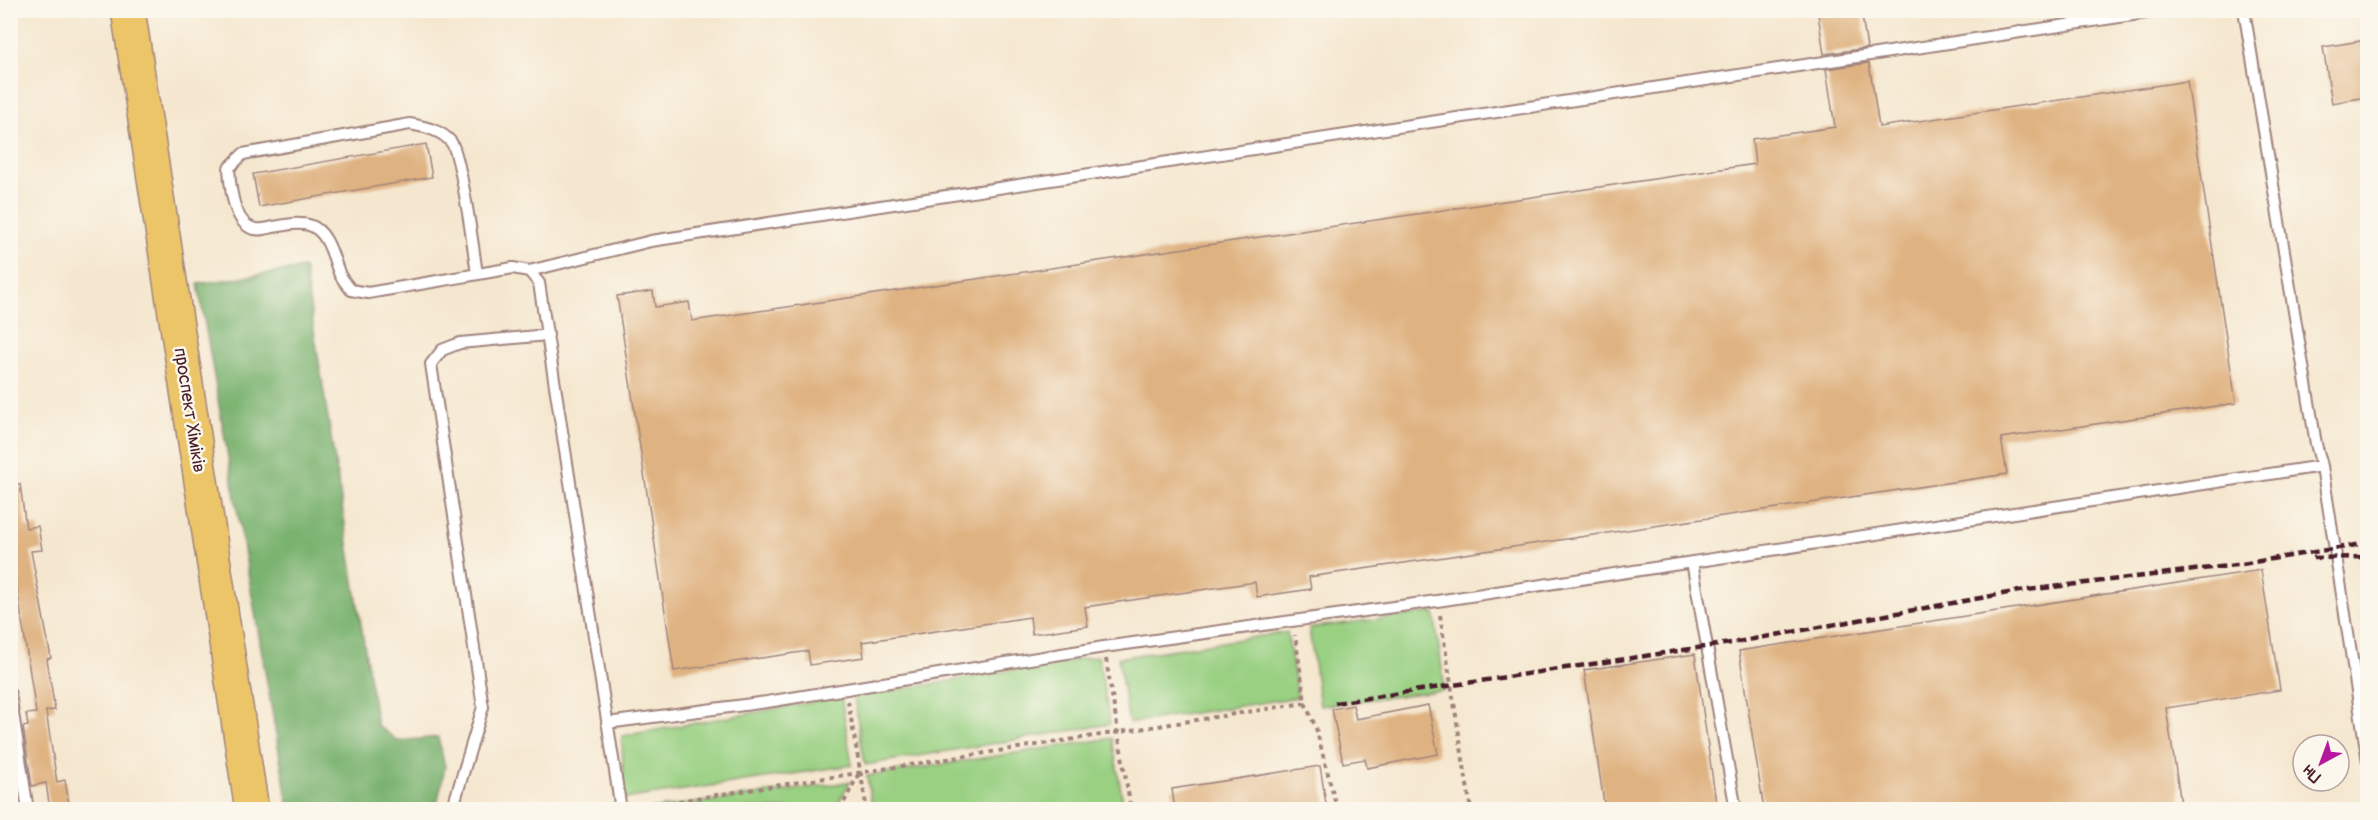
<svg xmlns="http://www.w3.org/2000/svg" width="2378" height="820" font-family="Pangolin,sans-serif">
<rect width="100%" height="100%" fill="#fbf7ec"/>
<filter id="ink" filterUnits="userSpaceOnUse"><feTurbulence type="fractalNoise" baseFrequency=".0167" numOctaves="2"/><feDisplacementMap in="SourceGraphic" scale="12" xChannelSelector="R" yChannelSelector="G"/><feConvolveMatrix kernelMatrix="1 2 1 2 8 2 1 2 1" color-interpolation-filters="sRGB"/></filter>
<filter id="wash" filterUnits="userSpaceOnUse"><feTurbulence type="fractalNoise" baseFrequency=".008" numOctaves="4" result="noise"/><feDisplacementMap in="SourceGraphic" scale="24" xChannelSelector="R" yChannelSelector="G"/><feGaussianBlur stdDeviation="1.35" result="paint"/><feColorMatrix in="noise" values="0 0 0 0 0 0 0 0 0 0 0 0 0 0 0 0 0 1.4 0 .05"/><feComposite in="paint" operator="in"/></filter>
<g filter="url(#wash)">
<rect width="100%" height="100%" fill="#f5e7cf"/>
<path fill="#99d082" stroke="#727856" stroke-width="1.5" d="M1434,612L1445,690L1320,706L1309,628Z
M1287,632L1298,697L1129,723L1118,658Z
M1098,656L1110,724L865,765L854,697Z
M841,697L852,765L624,799L622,736Z
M1112,738L1124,809H872L867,776Z
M850,782L835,809H651Z"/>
<path fill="#7ab270" stroke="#62684e" stroke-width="1.5" d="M304,268L377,725L398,741L438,737L445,767L437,805L433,809H289L198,284Z"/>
<g id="blocks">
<path fill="#dfb281" d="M1844,10H1861L1867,48L1824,54L1818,14Z
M2367,40V97L2332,103L2323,47Z
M1869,63L1879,127L2187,81L2236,403L2001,438L2007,474L1309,577L1311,589L1257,597L1255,582L1085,607L1088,626L1032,634L1030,617L862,642L864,657L810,665L808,651L674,671L617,296L653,291L655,307L689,302L692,321L1755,164L1752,139L1835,127L1826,69Z
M426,144L432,177L259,207L253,174Z
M10,484H20L26,528L38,526L42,550L31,551L51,658L47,659L55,710L46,711L57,782L65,780L70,810H50L46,783L32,786L23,727L28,726L26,714L36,713L10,542Z
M2261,570L2280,690L2166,708L2182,810H1764L1739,651Z
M1695,654L1717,810H1605L1584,670Z
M1353,705L1356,719L1428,705L1438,754L1367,768L1365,759L1343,763L1332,709Z
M10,746L17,788L10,789Z
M1320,766L1327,810H1175L1172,789Z"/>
</g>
</g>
<g filter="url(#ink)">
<use href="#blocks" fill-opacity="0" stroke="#a0837d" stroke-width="1.5"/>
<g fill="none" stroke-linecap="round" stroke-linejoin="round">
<g stroke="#a0837d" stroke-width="14">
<path id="service" d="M2244,10L2316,444L2322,466L2368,762
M529,271L651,241L2165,10
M477,274C474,253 461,154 451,142C441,130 425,127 410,124L243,154L229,168C230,187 234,234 263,229C278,227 294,221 309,225C329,231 333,259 340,275C343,280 347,285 351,290L368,293L513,268L529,271L539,283L621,810
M1692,562L1736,810
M10,694L28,810
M607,723L767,702L1104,647L1437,601L2322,466
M452,810L483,707L431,364L442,350L460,343L548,335"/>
</g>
<g stroke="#a0837d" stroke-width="36">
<path id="primary" d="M128,10L252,810"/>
</g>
<path stroke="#a0837d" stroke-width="4" stroke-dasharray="4.5 4.5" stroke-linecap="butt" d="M1440,615L1471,810
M1106,659L1131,810
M848,701L867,810
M1305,703L1316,728L1336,805L1335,810
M634,808L1305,703L1295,635
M840,810L859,773"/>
<use href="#service" stroke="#fff" stroke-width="10"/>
<use href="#primary" stroke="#ecc569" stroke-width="33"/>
<path stroke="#4a1f2b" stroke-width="4.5" stroke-dasharray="9 4.5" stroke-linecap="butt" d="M2313,558L2368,557
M1335,703L1737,642L2019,591L2236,565L2368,543"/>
</g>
</g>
<g text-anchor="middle" stroke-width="5" stroke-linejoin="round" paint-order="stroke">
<g font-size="18" fill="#4a1f2b" stroke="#fbf7ec">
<text transform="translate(190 410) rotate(81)" y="6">проспект Хіміків</text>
</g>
</g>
<rect width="2378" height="820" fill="none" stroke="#fbf7ec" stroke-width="36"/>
<g transform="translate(2321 763) rotate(221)"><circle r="28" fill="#fbf7ec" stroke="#b4a19f" stroke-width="1.5"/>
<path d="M0-4.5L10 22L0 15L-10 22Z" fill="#b5179e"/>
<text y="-9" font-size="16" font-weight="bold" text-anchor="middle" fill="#4a1f2b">Пн</text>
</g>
</svg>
